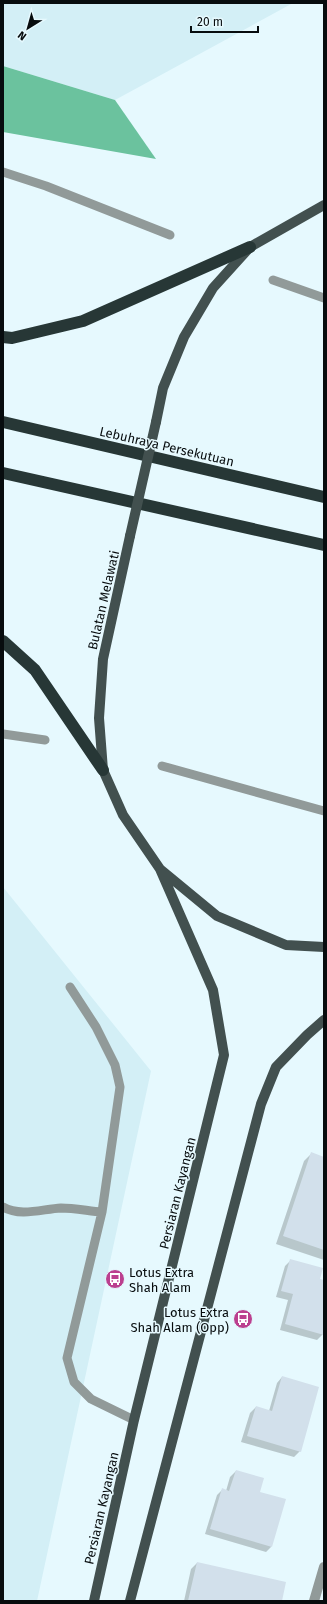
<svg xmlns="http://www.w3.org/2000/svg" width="327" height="1604" font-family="'Fira Sans',sans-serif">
<rect width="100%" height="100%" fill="#e6f9fe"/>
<path fill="#d3eff6" d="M3,3H293L115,100L3,66Z
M3,887L151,1071L37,1601H3Z"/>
<path fill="#6bc29e" d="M3,66L115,100L156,159L3,132Z"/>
<path fill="#0003" d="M312,1153L324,1158V1260L276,1244L304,1161Z
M291,1260L319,1279L324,1281V1331L323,1334L317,1340L280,1330L288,1300L276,1297L285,1266Z
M282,1377L300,1451L294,1457L241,1442L250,1413L256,1407L269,1411L277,1383Z
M236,1471L259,1492L271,1547L266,1552L205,1534L217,1495L222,1490L226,1491L230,1477Z
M197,1563L281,1601H184L191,1569Z"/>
<path fill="#d2e0eb" d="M311,1152L324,1157V1250L283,1236Z
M290,1259L323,1268L320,1279L324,1280V1335L285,1324L293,1294L281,1291Z
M282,1376L319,1387L301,1452L247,1436L256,1406L272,1411Z
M236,1470L264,1478L260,1492L286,1499L272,1547L210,1529L222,1488L229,1491Z
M197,1562L286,1582L282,1601H188Z"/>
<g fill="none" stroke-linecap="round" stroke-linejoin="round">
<path stroke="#919a99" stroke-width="9" d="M3,172L46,186L170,235
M273,280L324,298
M3,734L45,740
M162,766L324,811
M70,987L96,1027L115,1065L120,1087L102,1212L67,1358L74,1382L91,1399L134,1420
M3,1207C21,1217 42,1209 61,1208C74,1208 89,1211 102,1212"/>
<path stroke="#919a99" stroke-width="10" d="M314,1601L324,1567"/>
<path stroke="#42504f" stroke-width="10" d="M156,422L163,388L184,337L213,288L250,247L324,205
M130,536L103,659L99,718L103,770L123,815L160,869L217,916L286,945L324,947
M94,1601L134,1420L224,1055L213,990L160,869
M130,1601L261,1104L276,1067L307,1035L324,1020"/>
<path stroke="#273736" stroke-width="12" d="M3,337L12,338L83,321L250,247
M3,422L324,497
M3,473L324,545
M3,641L35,670L103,770"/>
<path stroke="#42504f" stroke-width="10" d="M130,536L156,422"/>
</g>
<defs>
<g id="bus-disc" transform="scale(1)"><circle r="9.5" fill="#bb3f8f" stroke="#e6f9fe"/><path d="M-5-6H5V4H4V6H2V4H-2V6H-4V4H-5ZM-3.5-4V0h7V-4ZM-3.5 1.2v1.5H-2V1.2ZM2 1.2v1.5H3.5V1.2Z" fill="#fff"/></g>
</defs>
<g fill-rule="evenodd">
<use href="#bus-disc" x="115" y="1279"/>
<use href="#bus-disc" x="243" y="1319"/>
</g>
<g text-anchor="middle" stroke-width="3" stroke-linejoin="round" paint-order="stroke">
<g font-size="13" fill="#070c0e" stroke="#e6f9fe">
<text transform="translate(167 446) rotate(13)" y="5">Lebuhraya Persekutuan</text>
<text transform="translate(103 600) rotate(-77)" y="5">Bulatan Melawati</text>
<text transform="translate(177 1193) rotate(-76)" y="5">Persiaran Kayangan</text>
<text transform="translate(101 1508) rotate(-77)" y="5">Persiaran Kayangan</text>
</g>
<g font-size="13" fill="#070c0e" stroke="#e6f9fe" text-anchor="start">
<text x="129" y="1277">Lotus Extra<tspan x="129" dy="15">Shah Alam</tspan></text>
<text x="229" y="1317" text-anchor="end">Lotus Extra<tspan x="229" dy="15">Shah Alam (Opp)</tspan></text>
</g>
</g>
<rect width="327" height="1604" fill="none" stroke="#070c0e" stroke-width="8"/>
<g transform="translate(28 28) rotate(217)" stroke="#e6f9fe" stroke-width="3" paint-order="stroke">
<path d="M0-3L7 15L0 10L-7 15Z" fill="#070c0e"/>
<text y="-6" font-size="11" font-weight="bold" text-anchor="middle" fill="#070c0e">N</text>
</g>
<path d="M191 26v6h67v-6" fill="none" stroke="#070c0e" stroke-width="2"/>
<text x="197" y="26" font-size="12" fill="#070c0e" stroke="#e6f9fe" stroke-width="3" paint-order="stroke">20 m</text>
</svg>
